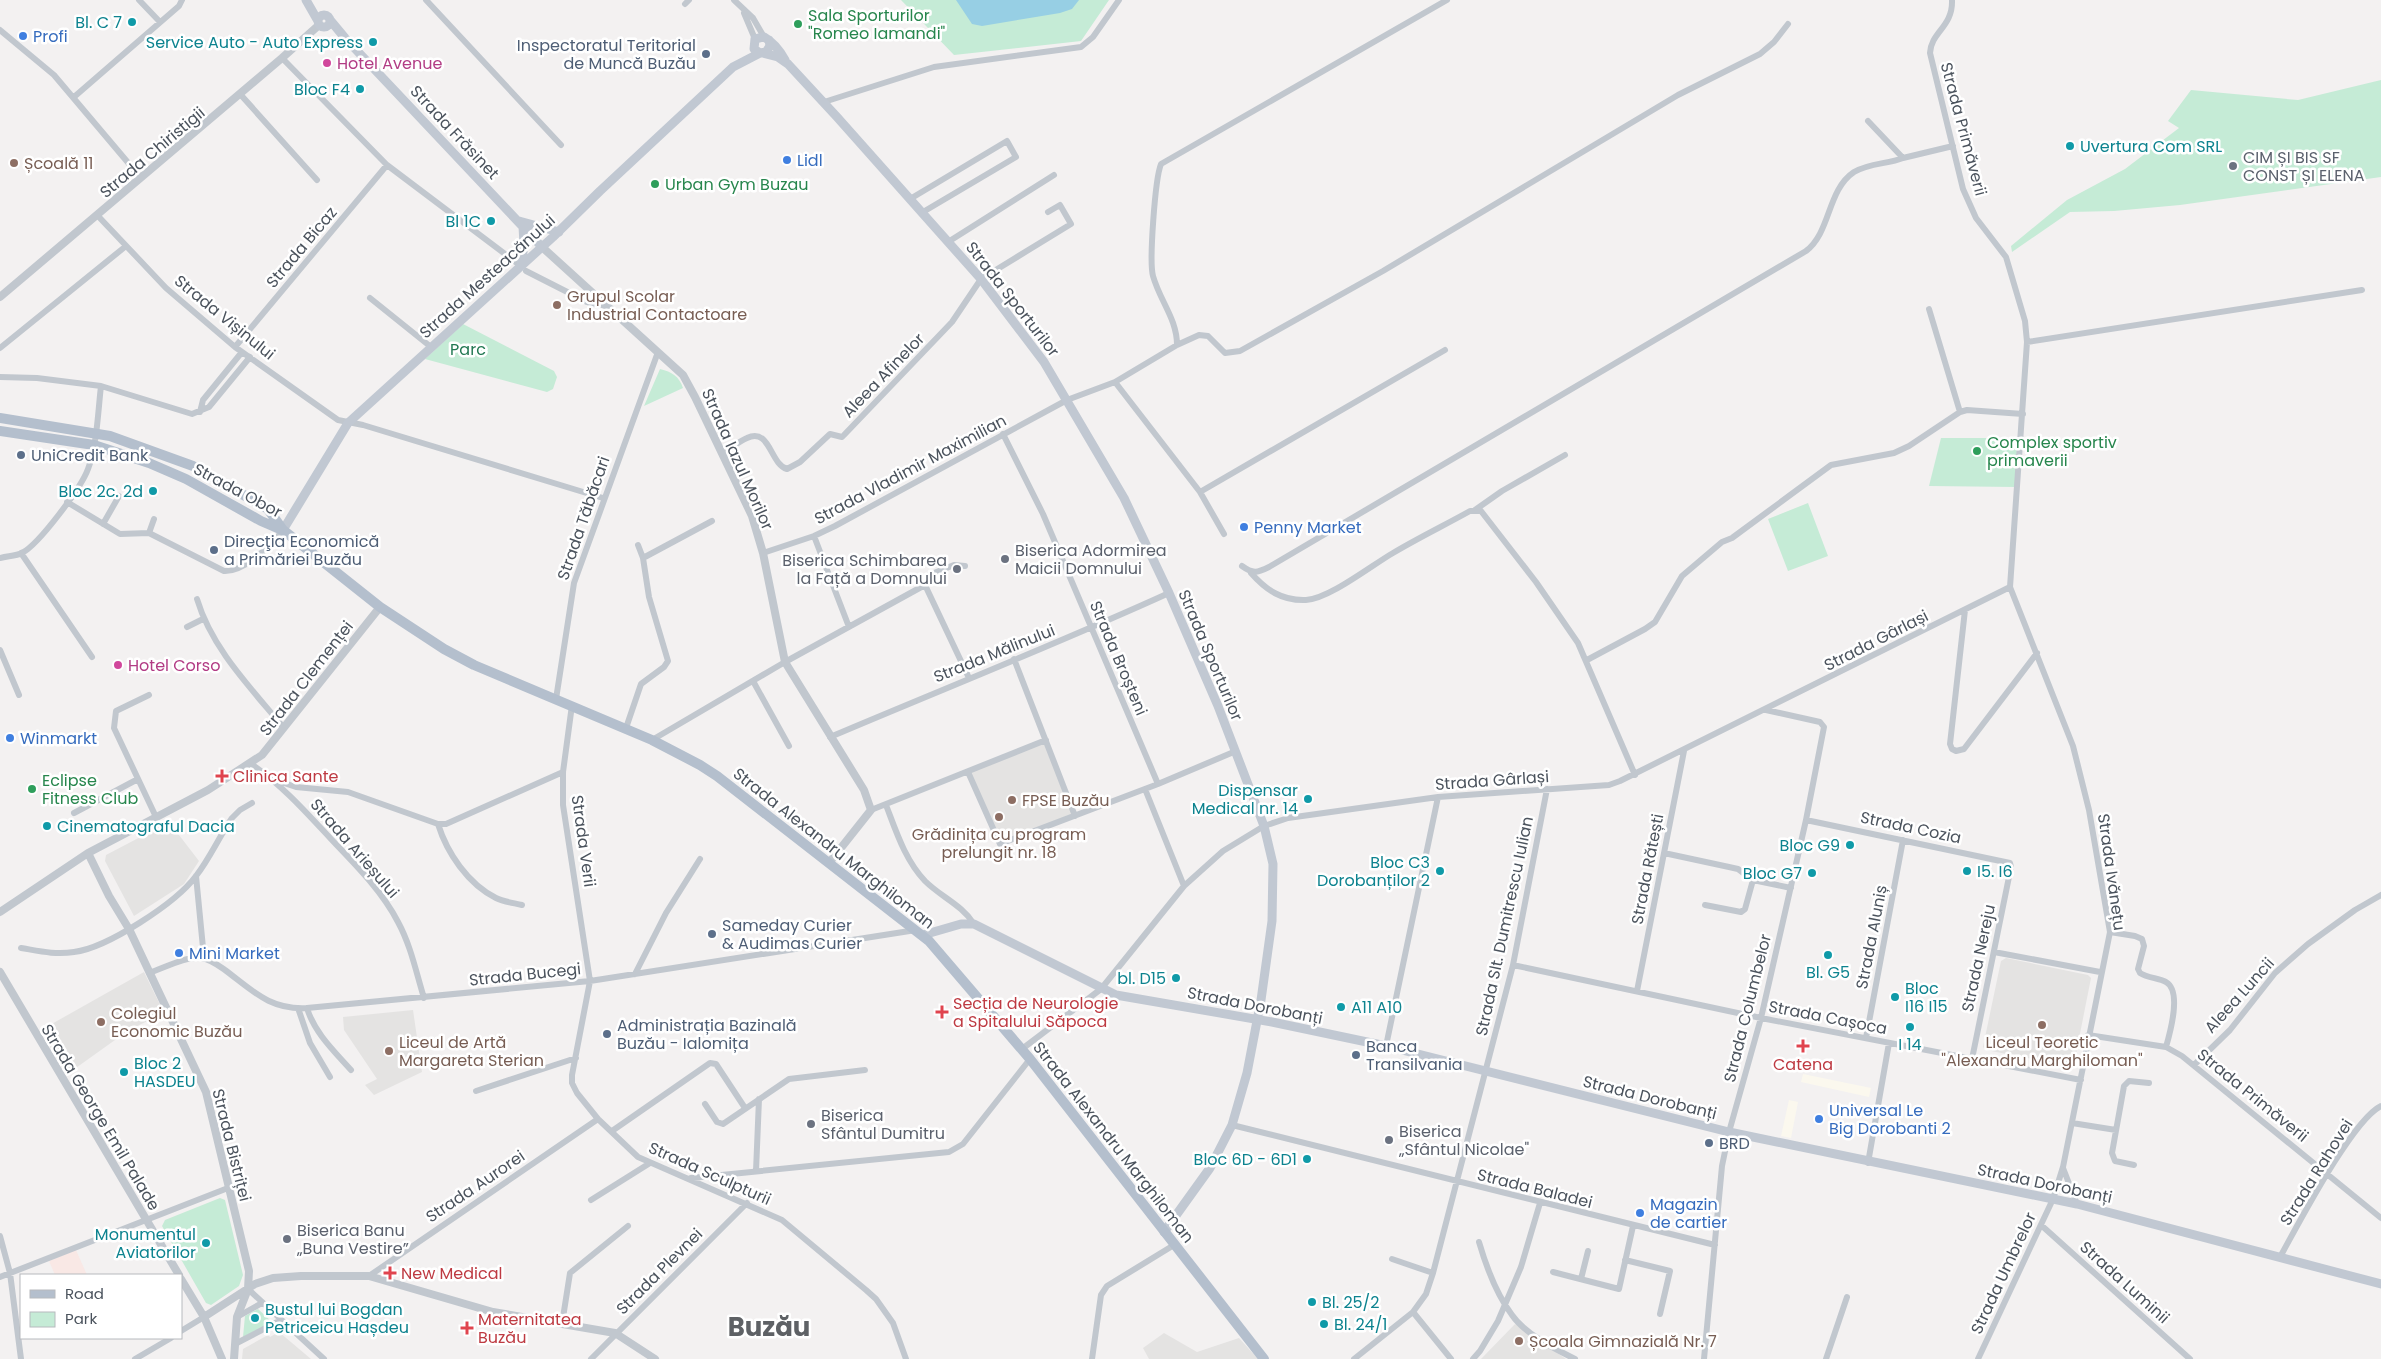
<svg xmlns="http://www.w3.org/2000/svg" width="2381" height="1359" font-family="Poppins,sans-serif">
<rect width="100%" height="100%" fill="#f3f1f1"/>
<path fill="#fbf8ee" d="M1803,1074L1871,1088L1869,1097L1801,1082Z
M1789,1100L1798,1102L1791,1138L1781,1136Z"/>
<path fill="#e4e3e2" d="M1046,740L1075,816L1000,844L968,772Z
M169,822L199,861L184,884L134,916L105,861L106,855Z
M2006,958L2088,975L2091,978L2074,1064L2070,1066L1986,1050L1983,1047L2001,961Z
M144,972L164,1013L129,1030L66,1075L41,1030Z
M413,1010L422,1072L374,1095L365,1085L377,1079L344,1030L343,1017Z
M1515,1324L1566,1359H1481Z
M279,1332L311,1359H242L243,1349L268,1335L270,1337Z
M1164,1333L1197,1352L1239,1338L1258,1359H1149L1143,1348Z"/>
<path fill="#f9e8e5" d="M76,1250L87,1275H55L49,1261Z"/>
<path fill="#c5ebd6" d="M901,0H1109L1081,41L954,55Z
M2381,80V177L2180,205L2114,211L2070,212L2012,252L2011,246L2067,200L2125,169L2179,128L2168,121L2191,90L2298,100Z
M463,324L554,371L557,377L553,389L547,392L425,359Z
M660,369C672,372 679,376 683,388L644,406Z
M1941,438H2017L2016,487L1929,486Z
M1808,503L1828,556L1788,571L1768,519Z
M220,1198L225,1200L243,1275L239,1286L211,1305L206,1303L162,1226L165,1220Z
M258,1309L272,1322L243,1337L245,1316Z"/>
<path fill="#97cfe4" d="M956,0H1079L1072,9L1060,13L982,26L972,24Z"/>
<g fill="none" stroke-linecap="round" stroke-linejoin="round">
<path stroke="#c1c7ce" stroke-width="6" d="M139,0L160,22
M426,0L561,145
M734,0L753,18L764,37
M1952,0C1953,27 1931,32 1930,53L1963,189L1976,218L2006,257L2025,321L2027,342L2010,587L2073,746L2089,810L2110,932L2063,1167L2053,1199L1978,1359
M685,4L689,0
M744,13L755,39
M0,30L54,75L141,178
M282,58L387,165L521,266
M240,94L317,180
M74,97L179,6L182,0
M824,102L934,67L1081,47L1093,37L1119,0
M1868,121L1903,158L1953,146
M910,199L1007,141L1016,157L923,212
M98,216L166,288L235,347L338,420L363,425L603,498
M948,242L1054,175
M526,271L587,302L607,306
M370,298L431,347
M1929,309L1960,412
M2027,342L2362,290
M1177,345C1177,319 1160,301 1153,276C1149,262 1155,179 1161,164L1447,0
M235,347L387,165
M0,348L126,246
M0,377L37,378L101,386L192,414L209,407L250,357
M1115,382L1200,492L1224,534
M200,412L203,400L242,352
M1003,434L1043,514L1158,784
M723,453C731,448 738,442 747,438C770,427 770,464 787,469L800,462L830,434L842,437L844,435L952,322L981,279L1071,224L1060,205L1048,212
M1200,492L1445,350
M67,502L120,534L149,533L224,571C244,572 272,545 283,530
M1475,510L1502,491L1565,455
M103,524L119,496
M149,533L154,519
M814,536L849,627
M21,553L92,657
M763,553L814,536L835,526L1067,400L1115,382L1177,345L1199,335L1208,336L1225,353L1240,351L1383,271L1678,95L1760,54L1774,42L1788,24
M0,558C7,556 16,556 22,553C39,544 81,488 88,469C97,446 98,411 101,386
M643,558L712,521
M1242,566C1253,574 1257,573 1269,567L1806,251C1831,232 1827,190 1854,172C1869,163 1888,164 1903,158
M1251,573C1266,590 1282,601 1306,600C1329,599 1372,565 1393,553C1418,538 1445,525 1470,511H1481L1536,582L1578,643L1635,775
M925,585L969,678
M925,585L929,575L954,565L965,566
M197,599C212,649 251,688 284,728
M1965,610L1950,744L1952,749L1956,751L1964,749L2037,653
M187,627L203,619
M0,650L19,695
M1014,659L1075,816
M1587,660L1645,629L1655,622L1682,576L1722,542L1732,538L1831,465L1894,453L1909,446L1960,412L1967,410L2023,414
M753,681L789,746
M149,695L116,711L114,728L156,817
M556,699L574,583L658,352
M572,705L563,772V805L590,981L572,1075V1083L577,1093L598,1119L638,1157L782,1220L866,1290L876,1299L893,1323L906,1359
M626,728L641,684L664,667L668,661L649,597L643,558L638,545
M830,737C943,689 1057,644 1169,593
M652,740L785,662L925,585
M250,763C282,785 305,811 331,839C355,864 382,891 398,922C411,946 416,972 424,998
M968,772L1000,844L1158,784L1236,751
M275,780L296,787L348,792L438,824H446L563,772
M1145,789L1184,886
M886,805C896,831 905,860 925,881C941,897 962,905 974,924
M871,810L1046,740
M74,813L138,779
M1806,820L2010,863L2011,867L1972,1059
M438,824C447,853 468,884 496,898C504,902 514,903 522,905
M1664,853L1729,867L1738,869L1753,880L1791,888
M196,876L204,958
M1705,905L1741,912L1745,909L1753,880
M2110,932L2135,936L2142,939L2144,946L2138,969L2140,973C2148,978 2158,978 2166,982C2182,991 2170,1033 2166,1047
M21,948C39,951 55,955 74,952C107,948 176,903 196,876C210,858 219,837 232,818L240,810L252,803
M1994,952L2100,972
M1513,965L1761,1018L2081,1080
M149,973C164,968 186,956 201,958C210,959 218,965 225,970C253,991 270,1010 307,1008L590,981L916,930
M635,974L666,913L700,859
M1637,991L1684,751
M298,1008L310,1043L330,1077
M307,1008C314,1032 334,1051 351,1070
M2088,1035L2166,1047L2182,1056L2381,1218
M1866,1038L1903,840
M1386,1046L1438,797
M1022,1049L1101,989L1184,886L1223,851L1264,826L1288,818L1438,797L1609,785L1620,781L2010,587
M2194,1065L2230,1030L2275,973L2308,944L2355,910L2381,895
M476,1091L576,1058
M705,1104L717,1122L723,1124L789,1079L865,1070
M2072,1123L2116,1130
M1232,1125L1715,1245
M612,1131L710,1063L716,1064L745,1108
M1868,1163L1889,1043
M2134,1165L2115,1161L2112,1153L2124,1086L2129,1081L2149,1083
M2063,1168L2077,1204
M756,1171L759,1099
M691,1178L949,1152L963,1144L1030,1059
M591,1200L650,1163
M2041,1225L2190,1359
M0,1236L10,1273L21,1359
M1479,1242C1486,1266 1497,1295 1512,1315C1525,1334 1555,1349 1575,1359
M2280,1257C2298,1225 2352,1120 2381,1106
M1392,1259L1433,1273
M1625,1260L1670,1271L1660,1314
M1553,1272L1619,1289L1633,1226
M369,1276L598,1119
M0,1277L228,1188
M1581,1279L1588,1251
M248,1289L324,1359
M1413,1312L1451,1359
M237,1317L262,1303
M562,1324L570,1273L628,1226
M181,1331L204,1317
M235,1344L281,1320
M135,1359L171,1338
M591,1359L747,1203
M1092,1359L1101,1295L1107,1286L1174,1245
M1354,1359L1413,1312L1426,1294L1433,1273L1513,965L1547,789
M1473,1359L1480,1351L1498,1321L1521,1267L1540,1203
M1704,1359L1722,1166L1729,1132L1761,1018L1806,820L1824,727L1820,722L1766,710
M1826,1359L1847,1297"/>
<path stroke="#c1c7ce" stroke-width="8" d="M542,247L683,375L695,397L752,516L763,553L785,662L864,790L871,810L829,863
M0,297L282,58L319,25
M88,853L109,896L129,929L206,1092L249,1271L248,1289L237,1317L234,1359
M0,912L88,853L208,790L262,755L380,607
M0,972L179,1275
M181,1279L204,1317L222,1359
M204,1317L255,1284L273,1278L301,1276H369L493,1312L615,1333L655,1359"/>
<path stroke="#c1c8d2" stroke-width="9" d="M306,0L318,21
M318 21a6 6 0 1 1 12 0a6 6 0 1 1-12 0Z
M330,20L345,38L542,247
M769,40L770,46L766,52L760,53L754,49L755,39L764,37C773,42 780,51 785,60
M763,53L778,57L788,64L837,117L981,279L1044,362L1124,498L1169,593L1218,706L1264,826L1273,864L1272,921L1261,1000L1247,1073L1232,1125L1210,1168L1164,1232
M519,221L559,232
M521,266L524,245L523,226
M283,530L348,423L553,237L600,191L733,67L760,53
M923,935L961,924H974L1116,995L1272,1022L1386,1046L1729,1132L2077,1204L2381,1284"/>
<path stroke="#b4bfcd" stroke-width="10" d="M0,418L110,436L193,466L268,509L283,530L380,607L444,649L474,665L652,740L700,765L717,776L929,941L1030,1059L1264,1359
M0,431L94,445L149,463L186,479L261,521L282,530"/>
</g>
<g fill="#0f9aa8" stroke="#fff" stroke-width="2">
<circle cx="132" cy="22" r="5"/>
<circle cx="373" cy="42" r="5"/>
<circle cx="360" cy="89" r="5"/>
<circle cx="2070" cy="146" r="5"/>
<circle cx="491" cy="221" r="5"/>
<circle cx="153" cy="491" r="5"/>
<circle cx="1308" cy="799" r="5"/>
<circle cx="47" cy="826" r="5"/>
<circle cx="1850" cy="845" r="5"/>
<circle cx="1440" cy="871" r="5"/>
<circle cx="1967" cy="871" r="5"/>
<circle cx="1812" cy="873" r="5"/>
<circle cx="1828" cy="955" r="5"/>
<circle cx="1176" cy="978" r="5"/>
<circle cx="1895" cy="997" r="5"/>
<circle cx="1341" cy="1007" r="5"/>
<circle cx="1910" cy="1027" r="5"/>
<circle cx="124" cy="1072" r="5"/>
<circle cx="1307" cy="1159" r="5"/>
<circle cx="206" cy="1243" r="5"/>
<circle cx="1312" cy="1302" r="5"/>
<circle cx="255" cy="1318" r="5"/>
<circle cx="1324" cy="1324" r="5"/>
</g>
<g fill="#2e9e5b" stroke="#fff" stroke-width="2">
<circle cx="798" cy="24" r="5"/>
<circle cx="655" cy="184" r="5"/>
<circle cx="1977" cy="451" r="5"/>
<circle cx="32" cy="789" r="5"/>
</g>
<g fill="#3f7fe0" stroke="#fff" stroke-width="2">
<circle cx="23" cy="36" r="5"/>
<circle cx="787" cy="160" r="5"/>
<circle cx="1244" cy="527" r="5"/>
<circle cx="10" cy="738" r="5"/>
<circle cx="179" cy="953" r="5"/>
<circle cx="1819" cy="1119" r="5"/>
<circle cx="1640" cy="1213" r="5"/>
</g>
<g fill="#5c6f8a" stroke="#fff" stroke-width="2">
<circle cx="706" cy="54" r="5"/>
<circle cx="21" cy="455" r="5"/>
<circle cx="214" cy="550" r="5"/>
<circle cx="712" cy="934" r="5"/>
<circle cx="607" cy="1034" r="5"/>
<circle cx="1356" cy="1055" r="5"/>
<circle cx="1709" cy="1143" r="5"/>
</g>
<g fill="#d1479c" stroke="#fff" stroke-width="2">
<circle cx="327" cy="63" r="5"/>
<circle cx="118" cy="665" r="5"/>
</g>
<g fill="#8d6e63" stroke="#fff" stroke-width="2">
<circle cx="14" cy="163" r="5"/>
<circle cx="557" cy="305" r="5"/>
<circle cx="1012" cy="800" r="5"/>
<circle cx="999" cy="817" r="5"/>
<circle cx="101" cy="1022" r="5"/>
<circle cx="2042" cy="1025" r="5"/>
<circle cx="389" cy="1051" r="5"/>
<circle cx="1519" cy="1341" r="5"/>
</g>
<g fill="#6b7280" stroke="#fff" stroke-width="2">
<circle cx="2233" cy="166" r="5"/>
<circle cx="1005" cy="559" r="5"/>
<circle cx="957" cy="569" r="5"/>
<circle cx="811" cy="1124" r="5"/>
<circle cx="1389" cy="1140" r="5"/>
<circle cx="287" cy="1239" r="5"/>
</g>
<g fill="#e0444e" stroke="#fff" stroke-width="2">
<path d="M219.5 768.5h5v5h5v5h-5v5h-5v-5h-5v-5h5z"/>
<path d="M939.5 1004.5h5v5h5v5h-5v5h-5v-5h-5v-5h5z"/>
<path d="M1800.5 1038.5h5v5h5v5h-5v5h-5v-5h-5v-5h5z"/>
<path d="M387.5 1265.5h5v5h5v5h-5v5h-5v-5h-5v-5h5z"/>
<path d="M464.5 1320.5h5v5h5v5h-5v5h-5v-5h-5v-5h5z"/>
</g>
<g text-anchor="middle" stroke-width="5" stroke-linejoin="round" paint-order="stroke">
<g font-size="16" fill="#27864d" stroke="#fff" text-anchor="start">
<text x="808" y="21">Sala Sporturilor<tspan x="808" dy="18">"Romeo Iamandi"</tspan></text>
<text x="665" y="190">Urban Gym Buzau</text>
<text x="1987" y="448">Complex sportiv<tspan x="1987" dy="18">primaverii</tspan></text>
<text x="42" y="786">Eclipse<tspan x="42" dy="18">Fitness Club</tspan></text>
</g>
<g font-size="16" fill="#0d838f" stroke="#fff" text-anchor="end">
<text x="122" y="28">Bl. C 7</text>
<text x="363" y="48">Service Auto - Auto Express</text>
<text x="350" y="95">Bloc F4</text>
<text x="2080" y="152" text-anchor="start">Uvertura Com SRL</text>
<text x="481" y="227">Bl 1C</text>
<text x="143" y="497">Bloc 2c. 2d</text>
<text x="1298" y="796">Dispensar<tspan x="1298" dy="18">Medical nr. 14</tspan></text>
<text x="57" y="832" text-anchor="start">Cinematograful Dacia</text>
<text x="1840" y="851">Bloc G9</text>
<text x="1430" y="868">Bloc C3<tspan x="1430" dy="18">Dorobanților 2</tspan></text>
<text x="1977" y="877" text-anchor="start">I5. I6</text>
<text x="1802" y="879">Bloc G7</text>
<text x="1828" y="978" text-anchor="middle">Bl. G5</text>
<text x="1166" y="984">bl. D15</text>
<text x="1905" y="994" text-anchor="start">Bloc<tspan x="1905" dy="18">I16 I15</tspan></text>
<text x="1351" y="1013" text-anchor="start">A11 A10</text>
<text x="1910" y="1050" text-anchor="middle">I 14</text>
<text x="134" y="1069" text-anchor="start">Bloc 2<tspan x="134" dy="18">HASDEU</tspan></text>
<text x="1297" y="1165">Bloc 6D - 6D1</text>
<text x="196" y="1240">Monumentul<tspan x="196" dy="18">Aviatorilor</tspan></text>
<text x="1322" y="1308" text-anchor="start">Bl. 25/2</text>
<text x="265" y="1315" text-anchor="start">Bustul lui Bogdan<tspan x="265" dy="18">Petriceicu Hașdeu</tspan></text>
<text x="1334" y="1330" text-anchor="start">Bl. 24/1</text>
</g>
<g font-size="16" fill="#366cbe" stroke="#fff" text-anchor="start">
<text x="33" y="42">Profi</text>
<text x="797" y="166">Lidl</text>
<text x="1254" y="533">Penny Market</text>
<text x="20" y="744">Winmarkt</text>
<text x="189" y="959">Mini Market</text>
<text x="1829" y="1116">Universal Le<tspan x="1829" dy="18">Big Dorobanti 2</tspan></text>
<text x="1650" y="1210">Magazin<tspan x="1650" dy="18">de cartier</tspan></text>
</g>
<g font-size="16" fill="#4e5e75" stroke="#fff" text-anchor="start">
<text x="696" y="51" text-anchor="end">Inspectoratul Teritorial<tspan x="696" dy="18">de Muncă Buzău</tspan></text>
<text x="31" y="461">UniCredit Bank</text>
<text x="224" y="547">Direcţia Economică<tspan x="224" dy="18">a Primăriei Buzău</tspan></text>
<text x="722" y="931">Sameday Curier<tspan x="722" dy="18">&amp; Audimas Curier</tspan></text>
<text x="617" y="1031">Administrația Bazinală<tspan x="617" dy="18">Buzău - Ialomița</tspan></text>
<text x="1366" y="1052">Banca<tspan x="1366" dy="18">Transilvania</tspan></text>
<text x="1719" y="1149">BRD</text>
</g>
<g font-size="16" fill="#b23c85" stroke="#fff" text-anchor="start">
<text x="337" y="69">Hotel Avenue</text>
<text x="128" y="671">Hotel Corso</text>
</g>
<g font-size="16" fill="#4b535d" stroke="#fff">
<text transform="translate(1964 129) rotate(75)" y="6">Strada Primăverii</text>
<text transform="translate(455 132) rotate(47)" y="6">Strada Frăsinet</text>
<text transform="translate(152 152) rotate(-40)" y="6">Strada Chiristigii</text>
<text transform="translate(301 247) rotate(-50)" y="6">Strada Bicaz</text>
<text transform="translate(487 276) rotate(-42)" y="6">Strada Mesteacănului</text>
<text transform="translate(1013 299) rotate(52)" y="6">Strada Sporturilor</text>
<text transform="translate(225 317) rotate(39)" y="6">Strada Vișinului</text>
<text transform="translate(883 375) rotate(-46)" y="6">Aleea Afinelor</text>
<text transform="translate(738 459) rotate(66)" y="6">Strada Iazul Morilor</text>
<text transform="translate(910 469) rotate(-28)" y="6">Strada Vladimir Maximilian</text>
<text transform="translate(238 490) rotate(28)" y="6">Strada Obor</text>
<text transform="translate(583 518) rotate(-71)" y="6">Strada Tăbăcari</text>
<text transform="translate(1876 640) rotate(-27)" y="6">Strada Gârlași</text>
<text transform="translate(994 653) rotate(-22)" y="6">Strada Mălinului</text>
<text transform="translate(1211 655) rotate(67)" y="6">Strada Sporturilor</text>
<text transform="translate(1119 658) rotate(67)" y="6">Strada Broșteni</text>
<text transform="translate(306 678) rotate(-52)" y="6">Strada Clemenței</text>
<text transform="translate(1492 780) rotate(-4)" y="6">Strada Gârlași</text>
<text transform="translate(1911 827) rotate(12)" y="6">Strada Cozia</text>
<text transform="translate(584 841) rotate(82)" y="6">Strada Verii</text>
<text transform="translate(355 848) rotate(49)" y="6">Strada Arieșului</text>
<text transform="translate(834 848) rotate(38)" y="6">Strada Alexandru Marghiloman</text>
<text transform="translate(1647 869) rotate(-79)" y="6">Strada Rătești</text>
<text transform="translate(2112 872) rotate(82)" y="6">Strada Ivănețu</text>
<text transform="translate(1504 926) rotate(-78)" y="6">Strada Slt. Dumitrescu Iulian</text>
<text transform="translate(1871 937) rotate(-79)" y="6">Strada Aluniș</text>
<text transform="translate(1978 958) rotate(-78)" y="6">Strada Nereju</text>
<text transform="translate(525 974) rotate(-6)" y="6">Strada Bucegi</text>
<text transform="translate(2239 995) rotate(-48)" y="6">Aleea Luncii</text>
<text transform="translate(1255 1005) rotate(11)" y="6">Strada Dorobanți</text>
<text transform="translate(1747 1008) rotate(-76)" y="6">Strada Columbelor</text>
<text transform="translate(1828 1017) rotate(11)" y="6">Strada Cașoca</text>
<text transform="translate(2253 1095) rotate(39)" y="6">Strada Primăverii</text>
<text transform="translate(1650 1097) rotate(14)" y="6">Strada Dorobanți</text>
<text transform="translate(101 1117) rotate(59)" y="6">Strada George Emil Palade</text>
<text transform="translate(1114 1142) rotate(52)" y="6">Strada Alexandru Marghiloman</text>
<text transform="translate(232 1145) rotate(76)" y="6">Strada Bistriței</text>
<text transform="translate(2316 1172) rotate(-58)" y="6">Strada Rahovei</text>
<text transform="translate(710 1173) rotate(24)" y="6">Strada Sculpturii</text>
<text transform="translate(2045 1183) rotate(12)" y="6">Strada Dorobanți</text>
<text transform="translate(475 1186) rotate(-34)" y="6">Strada Aurorei</text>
<text transform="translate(1535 1188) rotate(14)" y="6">Strada Baladei</text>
<text transform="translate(659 1271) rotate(-45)" y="6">Strada Plevnei</text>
<text transform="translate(2003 1273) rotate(-65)" y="6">Strada Umbrelor</text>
<text transform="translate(2125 1282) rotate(42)" y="6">Strada Luminii</text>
</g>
<g font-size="16" fill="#5b616d" stroke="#fff" text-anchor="start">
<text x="2243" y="163">CIM ȘI BIS SF<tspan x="2243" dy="18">CONST ȘI ELENA</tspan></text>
<text x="1015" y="556">Biserica Adormirea<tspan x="1015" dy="18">Maicii Domnului</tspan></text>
<text x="947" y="566" text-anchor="end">Biserica Schimbarea<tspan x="947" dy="18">la Față a Domnului</tspan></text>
<text x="821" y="1121">Biserica<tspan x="821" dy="18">Sfântul Dumitru</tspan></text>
<text x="1399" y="1137">Biserica<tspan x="1399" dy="18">„Sfântul Nicolae"</tspan></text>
<text x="297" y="1236">Biserica Banu<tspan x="297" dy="18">„Buna Vestire”</tspan></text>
</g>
<g font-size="16" fill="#785e54" stroke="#fff" text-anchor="start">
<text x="24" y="169">Școală 11</text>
<text x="567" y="302">Grupul Scolar<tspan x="567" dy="18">Industrial Contactoare</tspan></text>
<text x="1022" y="806">FPSE Buzău</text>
<text x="999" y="840" text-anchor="middle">Grădinița cu program<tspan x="999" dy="18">prelungit nr. 18</tspan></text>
<text x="111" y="1019">Colegiul<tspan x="111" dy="18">Economic Buzău</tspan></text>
<text x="399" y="1048">Liceul de Artă<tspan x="399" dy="18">Margareta Sterian</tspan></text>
<text x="2042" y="1048" text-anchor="middle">Liceul Teoretic<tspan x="2042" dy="18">"Alexandru Marghiloman"</tspan></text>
<text x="1529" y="1347">Școala Gimnazială Nr. 7</text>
</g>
<g font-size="16" fill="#227852" stroke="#fff">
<text x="468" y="355">Parc</text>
</g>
<g font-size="16" fill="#be3a42" stroke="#fff" text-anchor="start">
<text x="233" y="782">Clinica Sante</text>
<text x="953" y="1009">Secția de Neurologie<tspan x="953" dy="18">a Spitalului Săpoca</tspan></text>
<text x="1803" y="1070" text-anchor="middle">Catena</text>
<text x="401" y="1279">New Medical</text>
<text x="478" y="1325">Maternitatea<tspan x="478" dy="18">Buzău</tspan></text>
</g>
<g font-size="26" font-weight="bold" fill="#5e6165" stroke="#fff">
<text x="769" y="1336">Buzău</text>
</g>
</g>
<rect x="20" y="1274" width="162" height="65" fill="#ffffff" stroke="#b7babe"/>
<rect x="30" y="1290" width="25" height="8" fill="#b4bfcd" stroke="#b7babe"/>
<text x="65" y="1299" font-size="15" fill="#4b535d">Road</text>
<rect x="30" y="1312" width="25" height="15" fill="#c5ebd6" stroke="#b7babe"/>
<text x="65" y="1324" font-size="15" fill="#4b535d">Park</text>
</svg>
